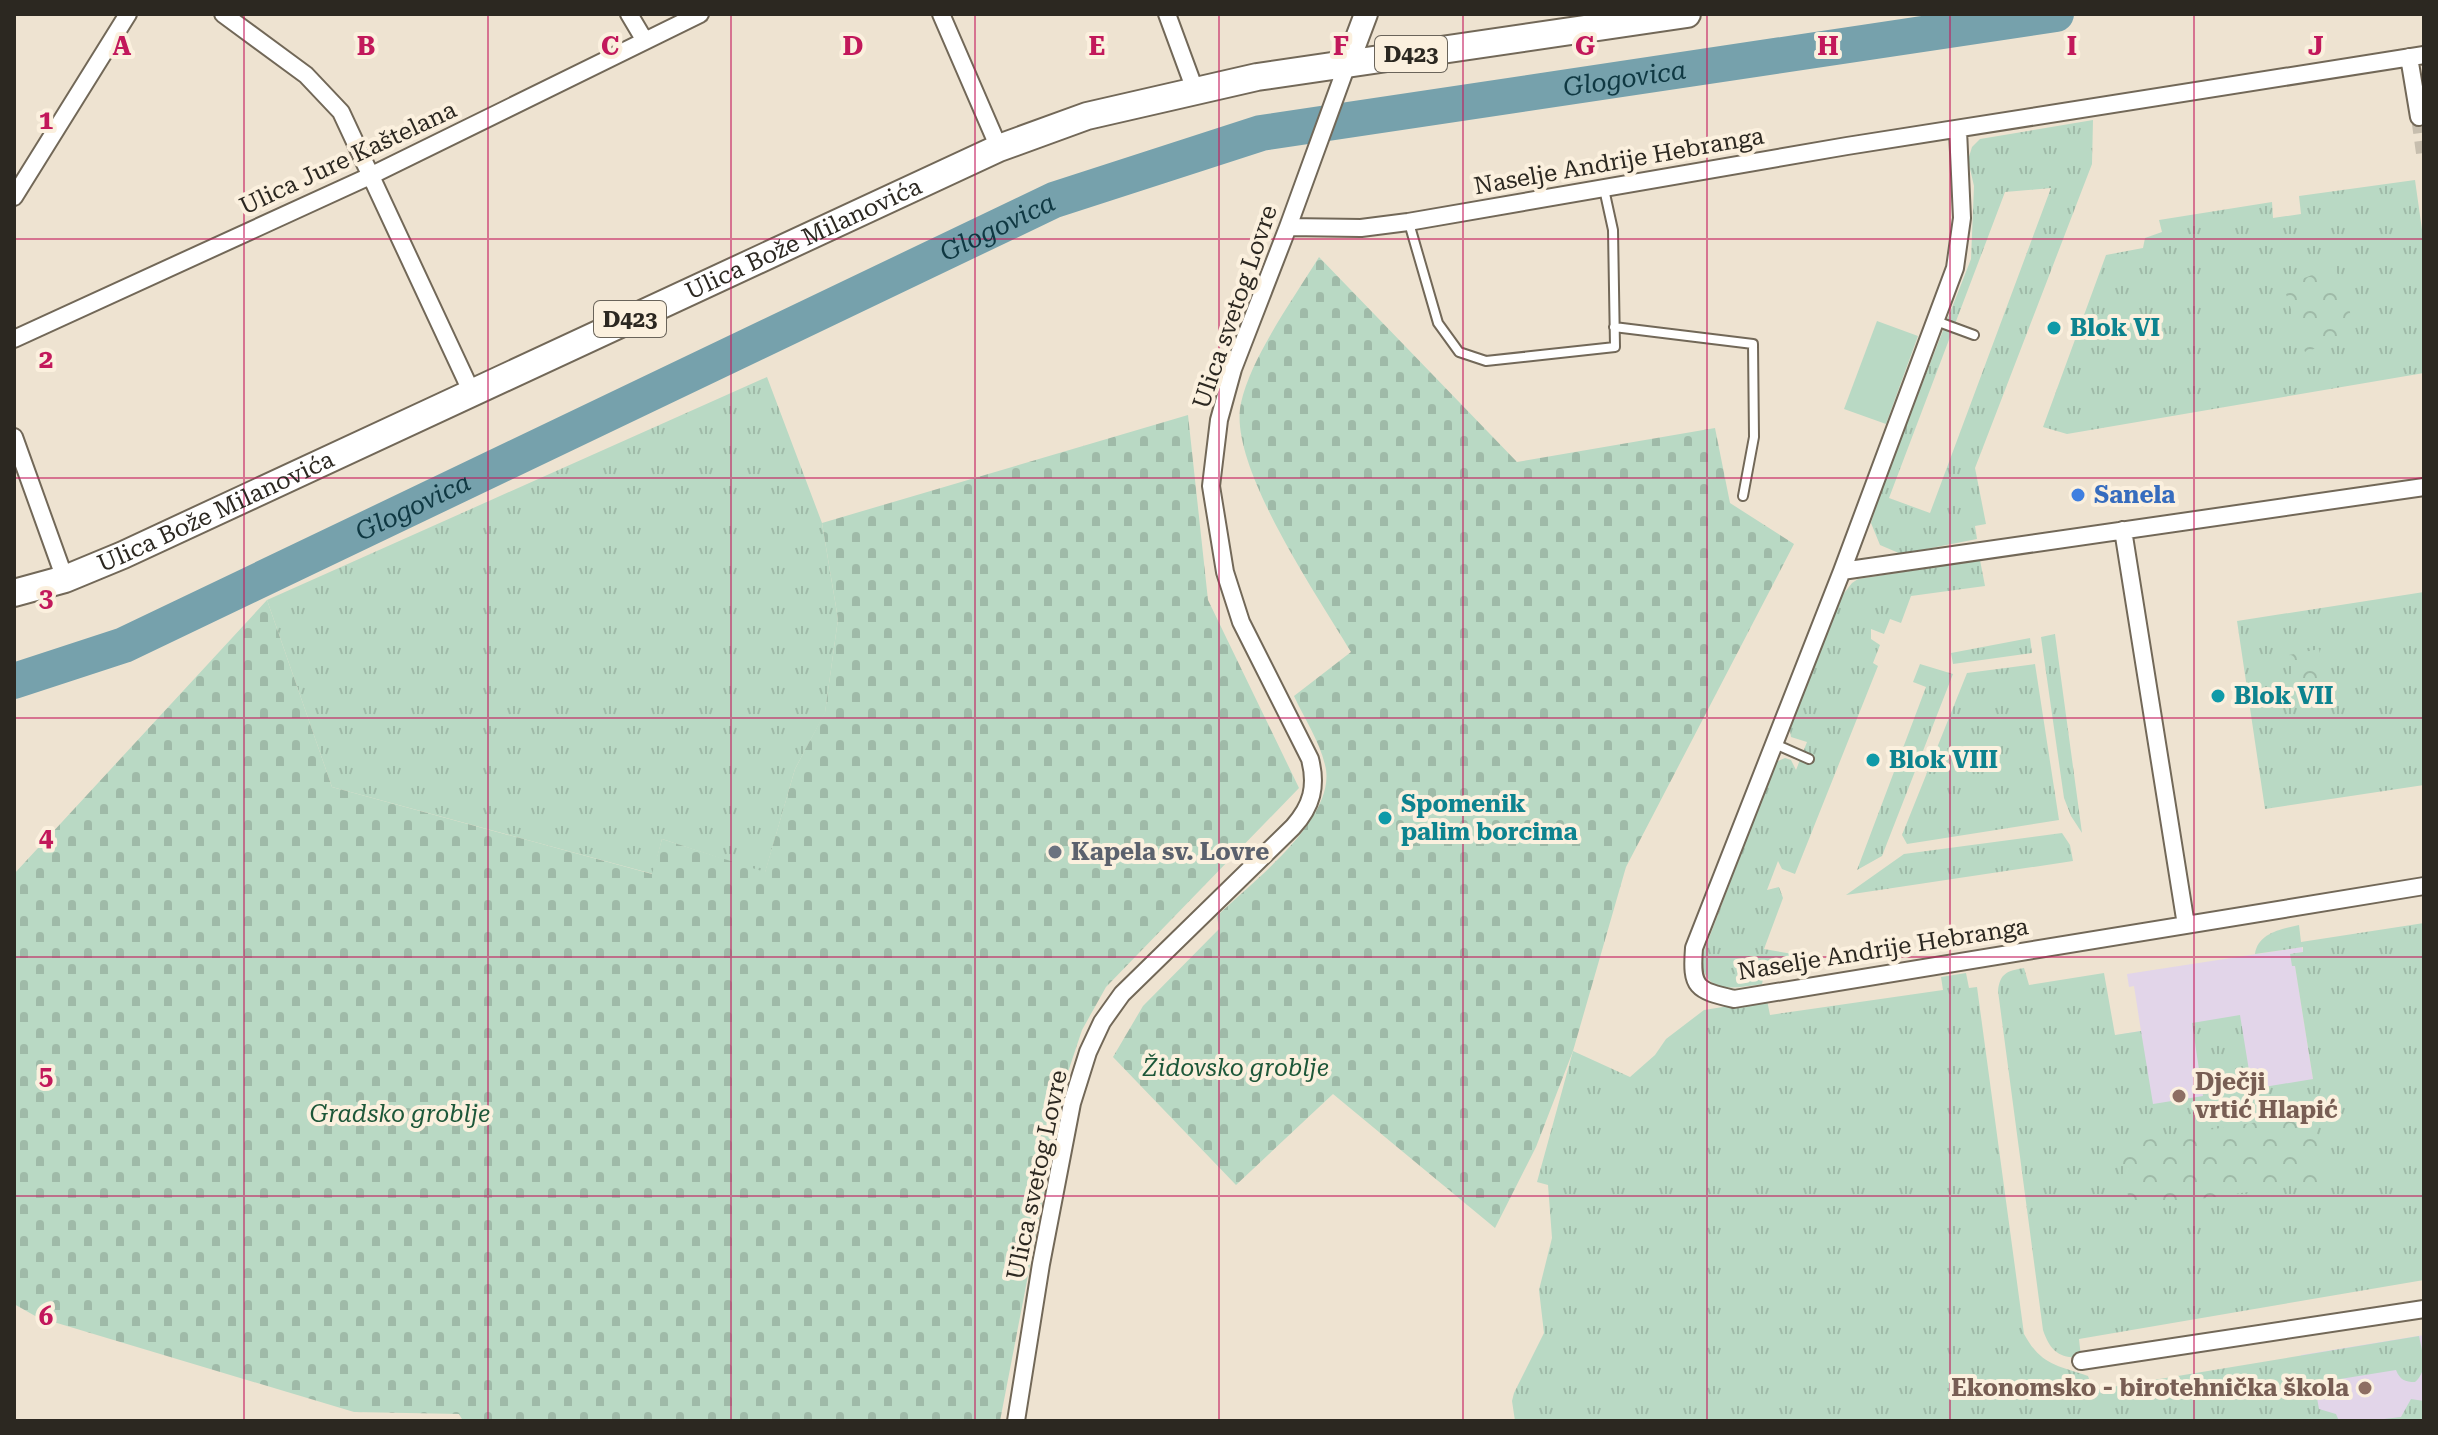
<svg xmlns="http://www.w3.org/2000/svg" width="2438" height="1435" font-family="'Roboto Serif',serif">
<defs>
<pattern id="grass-tufts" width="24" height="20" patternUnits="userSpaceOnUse" patternTransform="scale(2)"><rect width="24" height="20" fill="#b9d9c4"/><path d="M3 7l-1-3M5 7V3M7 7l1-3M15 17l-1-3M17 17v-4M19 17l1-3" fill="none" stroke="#9fbaa8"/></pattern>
<pattern id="cemetery-stones" width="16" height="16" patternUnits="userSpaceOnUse" patternTransform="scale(2)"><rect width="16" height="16" fill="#b9d9c4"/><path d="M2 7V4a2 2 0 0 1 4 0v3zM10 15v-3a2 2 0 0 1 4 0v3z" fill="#9fbaa8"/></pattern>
<pattern id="park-crowns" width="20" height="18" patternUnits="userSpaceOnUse" patternTransform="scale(2)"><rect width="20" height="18" fill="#b9d9c4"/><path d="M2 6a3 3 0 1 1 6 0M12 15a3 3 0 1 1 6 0" fill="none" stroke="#9fbaa8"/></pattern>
</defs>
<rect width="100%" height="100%" fill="#eee3d1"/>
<path fill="#e2d5e9" d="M2302,947L2303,952L2291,954L2295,965L2313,1079L2310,1080L2324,1181L2067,1219L2038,1048L2141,1031L2134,986L2129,987L2127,974Z
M2424,1335V1421H2310L2301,1355Z"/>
<path fill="url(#grass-tufts)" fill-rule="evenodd" d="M2093,120L2092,164L1975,468L1986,524L1975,526L1977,539L1901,554L1880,545L1871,523L1881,489L1971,259L1974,186L1968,160L1972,147L1980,139ZM2051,188L1930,513L1889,498L2005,192Z
M2415,180L2424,244V373L2067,434L2043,427L2106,255L2143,248L2145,238L2162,232L2159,220L2272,202L2273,218L2301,214L2299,196Z
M767,377L822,523L838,619L825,713L795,769L765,873L662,839L653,874L332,787L267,600Z
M1980,560L1985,586L1911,596L1901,623L1890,619L1884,634L1871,629V639L1880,645L1873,663L1878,666L1795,874L1782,869L1778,861L1767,890L1779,887L1783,898L1764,949L1804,956L1765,969L1762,984C1735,988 1705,996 1701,959L1776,762L1785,758L1791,760L1796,770L1807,742L1791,737L1789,725L1841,597L1852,583L1858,579Z
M2424,592V785L2265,809L2237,621Z
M2055,634L2082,833L2071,816L2064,798L2041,637Z
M2030,638L2032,653L1953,664L1951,653Z
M1920,664L1953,674L1882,856L1857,870L1926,687L1913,682Z
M2035,664L2059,820L1907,844L1902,835L1967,673Z
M2062,833L2070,845L2073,861L1846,895L1904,854Z
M2424,923V1280L2079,1339L2081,1357C2060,1359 2050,1351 2043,1330L1998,991C2000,973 2007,971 2024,968L2029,985L2104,973L2115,1035L2141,1031L2153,1104L2203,1096L2192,1023L2240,1015L2252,1089L2313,1079L2295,966H2292L2290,954L2303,952V947L2255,954C2258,933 2281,929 2299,925L2301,942Z
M1966,973L1969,988L1977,987L2024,1334C2041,1365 2056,1365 2088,1376L2093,1390L2419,1336C2422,1352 2429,1370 2415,1382C2405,1382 2400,1380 2396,1370L2334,1380L2328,1392L2317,1398L2319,1409L2336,1414L2339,1421H1515L1512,1401L1514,1393L1544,1333L1539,1290L1552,1238L1548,1185L1537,1182L1573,1051L1630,1077L1655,1055L1666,1039L1704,1010L1767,1000L1770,1015L1943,990L1941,977Z
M2411,1399L2424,1401V1421H2367L2401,1417Z"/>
<path fill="url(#cemetery-stones)" d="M1319,257L1517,462L1715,428L1730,503L1794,544L1626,867L1573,1051L1536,1147L1495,1228L1333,1094L1236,1185L1113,1057L1143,1006L1219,929L1217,916C1251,883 1339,817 1325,765C1320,742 1304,718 1294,696L1351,652C1318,596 1227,465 1241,403C1251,357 1294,298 1319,257Z
M1188,415L1208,600L1299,788L1106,987L1082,1030L1066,1078L1000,1421H463L459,1414L354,1412L37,1317L14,1304V874L267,600L332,787L652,874L662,839L765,872L795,769L825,712L838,619L822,523Z"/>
<path fill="url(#park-crowns)" d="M2335,266L2357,334L2305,352L2286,294L2289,284Z
M2319,649L2328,693L2298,699L2289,655Z
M2314,1113L2324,1181L2130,1209L2120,1144Z"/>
<path fill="#b9d9c4" d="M1877,321L1918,336L1886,424L1844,409Z"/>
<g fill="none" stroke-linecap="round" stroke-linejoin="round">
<path stroke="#76a1ac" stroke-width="36" id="s1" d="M14,681L124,645L1054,200L1261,133L2056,14"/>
<path stroke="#c7beae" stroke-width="16" stroke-dasharray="16 8" stroke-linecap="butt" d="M2419,117L2424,153"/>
<g stroke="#726858" stroke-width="12">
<path id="service" d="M1409,223L1438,323L1459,352L1486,361L1615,347L1613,230L1604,189
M1936,321L1974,335
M1614,327L1753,344L1754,437L1743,496
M1775,744L1809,759"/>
</g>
<g stroke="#726858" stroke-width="20">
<path id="minor" d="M223,14L306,75L341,112L472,393
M629,14L645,41
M941,14L999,148
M1167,14L1195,90
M2409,57L2419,117
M1958,130L1962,218L1955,268L1842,571L1694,948C1691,988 1696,990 1734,999L2424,886
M14,197L128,14
M1288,227L1361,228L1408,222L1847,146L2424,55
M14,339L370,176L700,14
M14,437L65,579
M2123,530L2186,925
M1842,571L2424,487
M2081,1361L2424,1309
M1016,1421L1041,1264L1072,1103L1088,1052L1102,1022L1122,994L1293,827C1312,806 1317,786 1310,759L1241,622L1225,572L1211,486L1219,420L1233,369L1288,227L1348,62"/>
</g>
<g stroke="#726858" stroke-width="26">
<path id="secondary" d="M1348,62L1366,14"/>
</g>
<g stroke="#726858" stroke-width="30">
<g id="primary">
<path id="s2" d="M14,593L65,579L123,555L999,148L1087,116L1257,77L1687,14"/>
</g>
</g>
<use href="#service" stroke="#fff" stroke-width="8"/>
<use href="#minor" stroke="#fff" stroke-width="16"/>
<use href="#secondary" stroke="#fff" stroke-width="22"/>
<use href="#primary" stroke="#fff" stroke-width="26"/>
</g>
<path fill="none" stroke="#c2185b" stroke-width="2" stroke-opacity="0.55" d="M244,14V1421M488,14V1421M731,14V1421M975,14V1421M1219,14V1421M1463,14V1421M1707,14V1421M1950,14V1421M2194,14V1421M14,239H2424M14,478H2424M14,718H2424M14,957H2424M14,1196H2424"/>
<g fill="#0f9aa8" stroke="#fbf0de" stroke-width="3">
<circle cx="2054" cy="328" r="8"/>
<circle cx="2218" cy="696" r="8"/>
<circle cx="1873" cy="760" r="8"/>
<circle cx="1385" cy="818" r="8"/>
</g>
<circle fill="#3f7fe0" stroke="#fbf0de" stroke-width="3" cx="2078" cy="495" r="8"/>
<circle fill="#6b7280" stroke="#fbf0de" stroke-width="3" cx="1055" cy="852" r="8"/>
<g fill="#8d6e63" stroke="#fbf0de" stroke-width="3">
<circle cx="2179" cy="1096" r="8"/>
<circle cx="2365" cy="1388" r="8"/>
</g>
<g text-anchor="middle" stroke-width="8" stroke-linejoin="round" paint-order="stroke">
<g fill="#fbf0de" stroke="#6a645a" stroke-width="2">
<rect x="1375" y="36" width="72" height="36" rx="6"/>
<rect x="594" y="301" width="72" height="36" rx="6"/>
</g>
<g font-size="22" font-weight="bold" fill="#2c2821">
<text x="1411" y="62">D423</text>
<text x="630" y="327">D423</text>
</g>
<g font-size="24" fill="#2c2821" stroke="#fbf0de">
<text transform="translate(348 158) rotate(-25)" y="8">Ulica Jure Kaštelana</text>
<text transform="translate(1619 161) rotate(-10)" y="8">Naselje Andrije Hebranga</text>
<text dy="8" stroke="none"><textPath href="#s2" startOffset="866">Ulica Bože Milanovića</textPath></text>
<text transform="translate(1235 307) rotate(-71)" y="8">Ulica svetog Lovre</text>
<text dy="8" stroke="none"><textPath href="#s2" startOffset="218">Ulica Bože Milanovića</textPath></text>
<text transform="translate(1883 949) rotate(-9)" y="8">Naselje Andrije Hebranga</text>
<text transform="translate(1037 1175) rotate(-78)" y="8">Ulica svetog Lovre</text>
</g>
<g font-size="24" font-weight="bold" fill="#0d838f" stroke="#fbf0de" text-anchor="start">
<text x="2070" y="336">Blok VI</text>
<text x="2234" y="704">Blok VII</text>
<text x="1889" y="768">Blok VIII</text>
<text x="1401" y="812">Spomenik<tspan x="1401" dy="28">palim borcima</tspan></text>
</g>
<g font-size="24" font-weight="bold" fill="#366cbe" stroke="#fbf0de" text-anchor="start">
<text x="2094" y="503">Sanela</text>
</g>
<g font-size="24" font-weight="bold" fill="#5b616d" stroke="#fbf0de" text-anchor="start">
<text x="1071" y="860">Kapela sv. Lovre</text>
</g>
<g font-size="24" font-style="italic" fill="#1d5739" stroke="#fbf0de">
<text x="1236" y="1076">Židovsko groblje</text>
<text x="400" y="1122">Gradsko groblje</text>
</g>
<g font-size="24" font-weight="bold" fill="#785e54" stroke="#fbf0de" text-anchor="start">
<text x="2195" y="1090">Dječji<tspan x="2195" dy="28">vrtić Hlapić</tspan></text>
<text x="2349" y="1396" text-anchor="end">Ekonomsko - birotehnička škola</text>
</g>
<g font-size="26" font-style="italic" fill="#0f3842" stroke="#fbf0de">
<text dy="9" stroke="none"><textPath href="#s1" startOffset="1732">Glogovica</textPath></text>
<text dy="9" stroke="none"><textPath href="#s1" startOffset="1084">Glogovica</textPath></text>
<text dy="9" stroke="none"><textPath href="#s1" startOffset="436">Glogovica</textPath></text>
</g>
</g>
<g font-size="26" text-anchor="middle" font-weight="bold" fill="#c2185b" stroke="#fbf0de" stroke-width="8" stroke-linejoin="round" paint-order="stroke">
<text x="122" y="55">A</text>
<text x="366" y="55">B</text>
<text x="610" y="55">C</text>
<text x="853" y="55">D</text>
<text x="1097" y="55">E</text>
<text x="1341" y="55">F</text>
<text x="1585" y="55">G</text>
<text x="1828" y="55">H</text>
<text x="2072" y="55">I</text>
<text x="2316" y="55">J</text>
<text x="46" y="129">1</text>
<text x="46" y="368">2</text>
<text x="46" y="607">3</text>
<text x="46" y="846">4</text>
<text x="46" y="1085">5</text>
<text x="46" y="1325">6</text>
</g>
<rect width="2438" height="1435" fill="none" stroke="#2c2821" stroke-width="32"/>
</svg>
